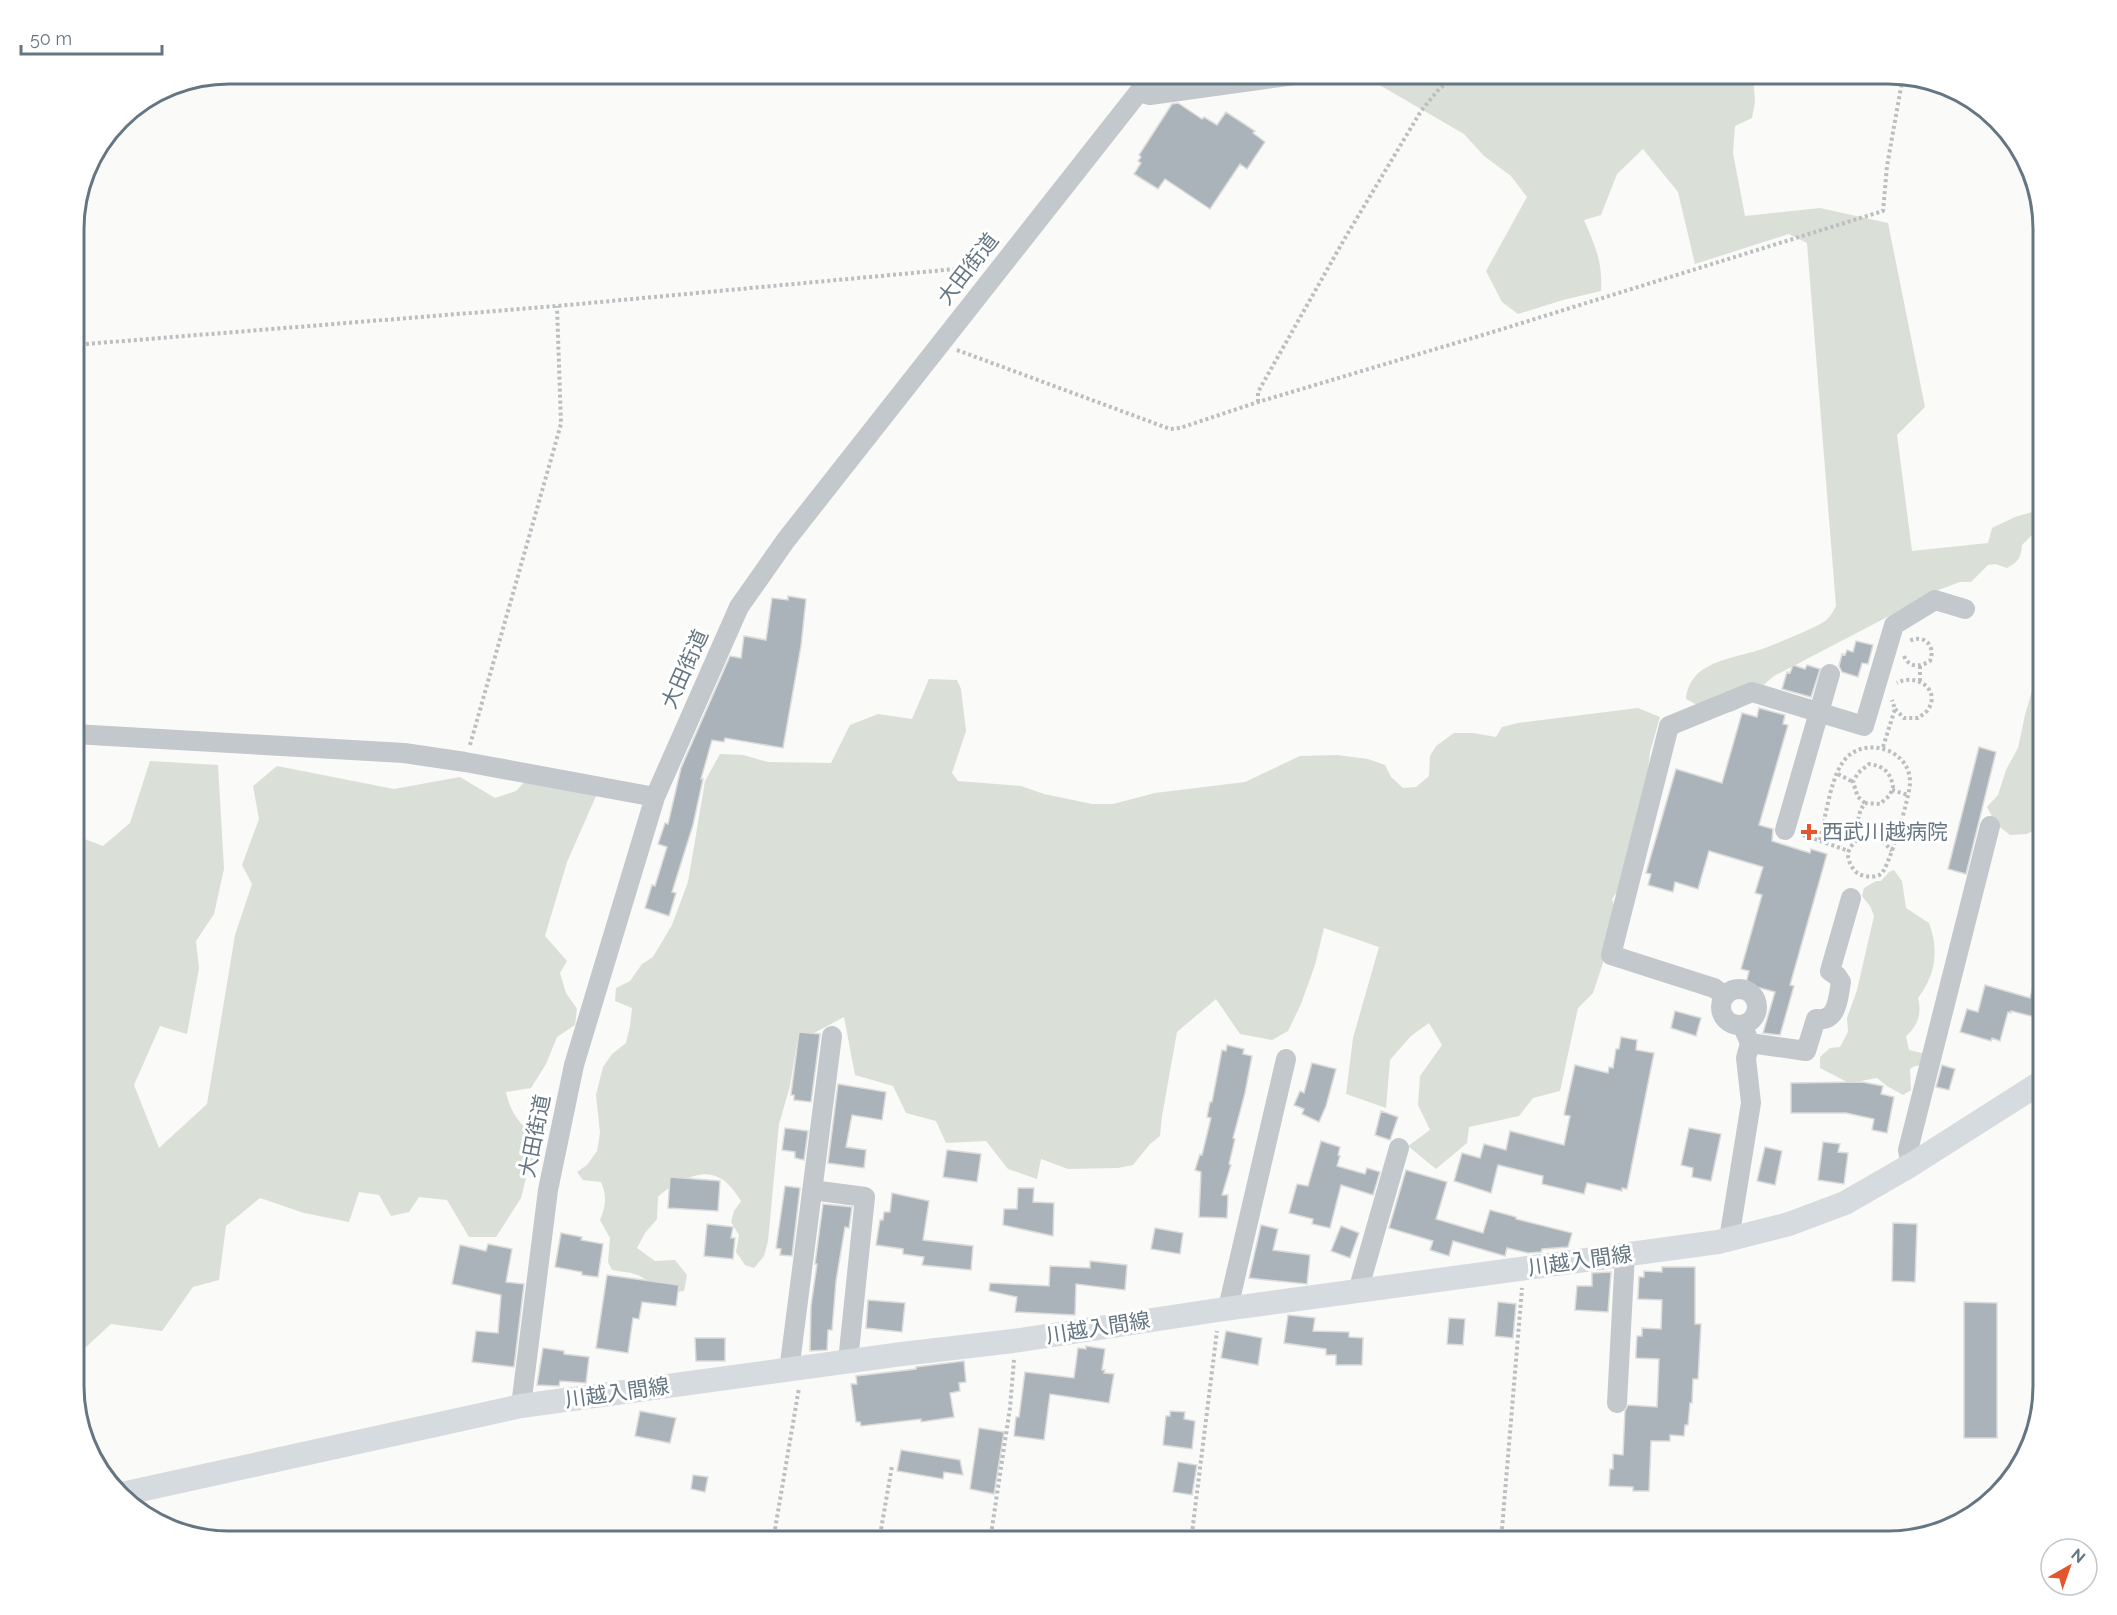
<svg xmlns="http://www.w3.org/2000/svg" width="2117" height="1615" font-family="Raleway,'Noto Sans JP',sans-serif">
<rect width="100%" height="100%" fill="#fafaf8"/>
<path fill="#dadfd7" d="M1372,74H1753L1755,102L1752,118L1735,126L1733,153L1745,216L1820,208L1888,223L1925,407L1897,435L1912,551L1988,543L1992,528L2015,517L2036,511L2038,495L2043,484V531L2033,534L2022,545C2021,558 2018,562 2007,568L1995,564L1988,565L1971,582H1960L1941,589L1774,676C1736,707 1740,728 1686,699C1690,659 1736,659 1765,648C1782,641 1811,630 1825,621C1830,618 1833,611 1836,606L1807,243L1789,234L1695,264L1678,192L1643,149L1617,174L1601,215L1584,220C1595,246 1603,262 1601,291L1563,300L1518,314L1502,302L1486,271L1527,197L1511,176L1484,156L1464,134L1376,83Z
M2043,652V836L2042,826L2027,834L2010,835L1996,824L1987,807L1998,795L2006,770L2018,748L2025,715Z
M929,679L957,680L961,689L966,731L952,773L958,781L1021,786L1044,794L1092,804H1113L1155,793L1245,782L1300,756L1337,755L1368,759L1385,765L1391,777L1403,788L1416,787L1429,776L1430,756L1436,746L1454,733H1473L1496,737L1502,727L1518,723L1638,708L1660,717L1650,752L1646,791L1619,889L1612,899L1616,911L1611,939L1593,993L1578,1008L1560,1091L1533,1098L1519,1116L1469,1127L1467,1143L1436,1169L1408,1146L1430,1130L1418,1105L1420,1076L1442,1045L1429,1023L1411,1036L1390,1060L1386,1108L1346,1094L1353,1038L1379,947L1324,928L1315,965L1301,1004L1288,1031L1272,1040L1240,1034L1216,999L1177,1032L1162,1116L1160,1136L1150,1144L1133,1165L1118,1168L1068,1169L1041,1159L1037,1179L1008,1169L986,1141L946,1143L936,1121L906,1113L893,1086L855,1075L844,1017L797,1042L790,1086L779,1124L768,1241L764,1256L754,1268L745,1265L736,1252L739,1235L731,1222L734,1211L741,1201C725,1175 710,1167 681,1181C672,1186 665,1190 658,1197L657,1219L645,1233L637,1248L655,1261L675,1260L687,1275L684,1291C662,1294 658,1286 640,1276C632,1272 621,1272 612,1270L608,1262L610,1238L600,1220C606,1206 607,1196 601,1182L583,1180L577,1172L587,1165L597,1151L600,1133L596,1095L603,1067L612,1054L626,1043L630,1026L632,1008L615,1001L616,988L630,981L642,964L653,957L672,925L688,882L705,781L720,754L743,755L768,762L831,763L850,725L878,714L912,719Z
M150,761L218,765L224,869L214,914L196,941L199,968L187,1034L160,1026L134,1085L159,1148L207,1104L235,935L252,884L242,865L259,819L253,786L277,766L394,789L460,777L495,798L516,791L528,778L592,777L596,796L567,862L545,936L567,961L560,973L566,993L577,1009L575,1025L557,1037L546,1064L531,1088L506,1092C511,1116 523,1127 541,1143L526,1178L521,1198L496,1237H469L447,1200L419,1197L409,1212L391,1216L379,1195L359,1192L349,1222L304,1213L260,1198L226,1226L219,1280L193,1287L162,1331L111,1324L74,1358V835L103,846L130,823Z
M1894,870L1902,881L1906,908L1929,923C1939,950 1936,974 1918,998C1922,1013 1918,1026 1906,1036L1909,1050L1922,1053L1927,1057L1926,1065L1915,1066L1910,1069L1911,1090L1903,1095L1887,1086L1877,1078L1849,1083L1820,1068V1057L1830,1048L1840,1047L1848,1032L1847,1018L1857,990L1874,916L1870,906L1862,896L1864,888L1876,881H1881L1889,872Z"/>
<path fill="#aab3b9" stroke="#dcdcda" stroke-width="1.5" d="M1178,103L1202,119L1204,117L1217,125L1226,112L1255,131L1253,133L1265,142L1247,169L1240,164L1210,209L1165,179L1158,189L1134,174L1141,163L1138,161L1141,157L1139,155L1172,104Z
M788,596L806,599L801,646L783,748L725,738L724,742L712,740L701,779H703L693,825L672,892L676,893L669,916L645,908L652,885L655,886L667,847L658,844L665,823L668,824L681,768L730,656L741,658L744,636L766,640L772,598L788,600Z
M1856,641L1873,645L1868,664L1862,663L1858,677L1842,672L1839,666L1842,654L1845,655L1847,650L1853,652Z
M1793,665L1805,669L1807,665L1820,669L1811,697L1782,689L1787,672L1790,673Z
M1759,708L1785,715L1783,724L1788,725L1759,825L1773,829L1772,841L1810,853L1811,849L1827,854L1790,985L1794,986L1780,1035L1763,1033L1775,992L1746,984L1749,971L1741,969L1762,895L1755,893L1763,867L1709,851L1698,889L1675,882L1673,892L1648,885L1651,874L1646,873L1676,769L1722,783L1742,713L1757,717Z
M1979,747L1996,752L1966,874L1948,869Z
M2038,967L2043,968V1019L2011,1011V1013L2008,1012L2000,1041L1992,1038L1991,1041L1960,1032L1967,1009L1978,1012L1985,985L2030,998Z
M1675,1011L1701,1018L1696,1036L1671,1028Z
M799,1032L820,1034L811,1102L794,1100V1095H791Z
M1621,1037L1637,1040L1636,1050L1654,1053L1627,1189L1622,1188V1191L1587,1183L1584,1194L1542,1184L1543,1176L1498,1165L1491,1193L1454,1181L1462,1153L1480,1158L1484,1144L1506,1150L1510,1131L1564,1145L1570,1116L1564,1115L1575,1065L1608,1073L1609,1067L1613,1068L1616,1049H1619Z
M1227,1045L1244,1049L1243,1054L1252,1056L1245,1093L1233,1138L1235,1139L1229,1164L1231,1165L1222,1195H1228L1227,1218L1199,1217L1201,1172L1195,1170L1200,1154L1202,1155L1211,1118L1207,1117L1210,1102H1212L1222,1050L1226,1051Z
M1312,1063L1336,1069L1326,1106L1319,1122L1302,1114L1304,1109L1294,1105L1300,1091L1304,1093Z
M1942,1065L1955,1069L1949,1090L1936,1087Z
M1862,1082L1883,1086L1881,1094L1894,1097L1887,1133L1872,1130L1874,1119L1846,1113H1791V1083Z
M838,1084L886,1092L882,1120L852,1115L846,1147L866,1150L864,1168L828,1163Z
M1381,1111L1398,1117L1390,1140L1375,1135Z
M785,1128L808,1131L804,1160L795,1158V1152L782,1150Z
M1689,1128L1721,1134L1711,1181L1692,1177L1693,1168L1681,1165Z
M1321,1141L1340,1147L1338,1155L1340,1156L1337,1166L1365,1174L1367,1168L1380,1172L1373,1195L1341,1185L1330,1228L1312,1224L1313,1219L1289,1213L1297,1184L1308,1186Z
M1823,1142L1840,1144L1838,1152L1848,1153L1844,1184L1818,1180Z
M1765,1147L1782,1151L1775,1185L1757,1181Z
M947,1150L981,1154L977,1182L943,1177Z
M1406,1170L1447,1182L1436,1219L1483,1233L1490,1210L1516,1217V1219L1572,1233L1568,1247L1542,1249L1541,1252L1528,1253L1507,1248L1505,1256L1453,1241L1449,1256L1430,1250L1433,1241L1389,1228Z
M670,1177L720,1181L718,1211L668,1208Z
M785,1186L800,1188L792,1256L780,1255L781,1249L776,1248Z
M1018,1188H1034L1033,1202L1054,1203L1053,1236L1003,1225L1004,1209H1017Z
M892,1193L929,1201L923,1240L973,1246L971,1270L922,1265L924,1257L903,1254V1249L876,1245L880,1220H883L884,1212H890Z
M823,1204L852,1207L849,1228L845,1227L836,1281L832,1330H828L827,1350L810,1351L811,1306L817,1264H815Z
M1893,1223L1917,1224L1915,1282L1892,1281Z
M707,1224L733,1227L731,1238H735L733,1259L704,1256Z
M1261,1225L1278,1229L1273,1250L1310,1255L1307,1284L1249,1278Z
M1341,1226L1359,1233L1350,1258L1331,1251Z
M1155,1228L1183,1233L1180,1254L1151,1249Z
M561,1233L582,1237L581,1240L603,1244L598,1277L582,1275V1272L555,1267Z
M488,1244L512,1249L506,1282L524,1284L514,1367L472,1362L476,1331L498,1333L501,1295L452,1284L460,1245L486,1251Z
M1090,1261L1127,1265L1125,1290L1076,1284L1075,1315L1015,1312L1017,1297L989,1291L990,1283L1049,1286L1050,1266L1090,1268Z
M1662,1267H1695V1324H1701L1698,1379H1693L1692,1403H1690L1688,1425H1685L1684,1436L1670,1435V1441H1651L1649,1491H1633V1487L1609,1486L1610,1469H1613V1454L1623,1455L1625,1411L1628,1405L1657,1407L1659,1359L1636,1358V1352L1637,1336H1642V1328L1661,1329L1662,1300L1638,1299L1639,1277H1644V1271L1662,1272Z
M1611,1272L1608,1312L1575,1310L1577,1286H1592V1273Z
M607,1275L679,1285L676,1306L642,1302L639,1319L633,1318L628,1353L596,1348Z
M868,1300L905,1303L902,1332L866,1328Z
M1498,1302L1516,1304L1513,1338L1495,1336Z
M1964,1302L1997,1303V1438H1964Z
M1288,1315L1315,1318L1313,1331L1349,1332V1337L1363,1338L1362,1365H1336V1355H1326V1349L1284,1343Z
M1449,1318L1465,1319L1463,1345L1447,1344Z
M1226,1331L1262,1338L1258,1365L1221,1358Z
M695,1338H725V1361H696Z
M1086,1346L1105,1349L1102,1370H1105L1104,1373L1114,1374L1109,1403L1050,1394L1044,1440L1014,1436L1016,1417H1019L1025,1372L1074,1378L1078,1348L1086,1349Z
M543,1348L564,1351V1354L589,1357L586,1383L560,1381L559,1386L537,1385Z
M964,1361L966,1382L959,1383L960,1391L950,1393L954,1417L921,1422V1419L861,1426L860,1422H856L851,1384H857L856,1376L916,1369V1367Z
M640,1411L676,1418L670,1443L635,1436Z
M1170,1411L1185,1412L1184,1419L1195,1421L1192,1449L1163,1445L1166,1416H1170Z
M979,1428L1004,1432L994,1494L970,1489Z
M901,1450L960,1460L963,1475L944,1472L943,1479L897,1471Z
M1178,1462L1197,1465L1192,1495L1173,1492Z
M693,1475L708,1477L705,1492L691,1489Z"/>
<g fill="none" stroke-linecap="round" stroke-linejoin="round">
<path stroke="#bbbfc2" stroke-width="4" stroke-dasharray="3 3" stroke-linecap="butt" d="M74,345L557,306L977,267
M957,350L1170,429L1180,428L1258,402L1496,331L1883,211L1887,166L1903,76
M1258,402V392L1345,238L1421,111L1439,89L1459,74
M1904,656C1909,668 1920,667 1930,661C1936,645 1924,634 1909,641
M1920,681V666
M1895,709L1904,718H1918C1922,715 1927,712 1929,708C1940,688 1915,673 1897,683
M470,745L561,424L557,306
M1883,747L1895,709L1892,700
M1838,774L1853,782
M1892,790L1908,795
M1803,835L1849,851
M1863,837C1856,825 1857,814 1865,803L1880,804L1890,795L1893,787C1891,773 1884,766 1869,764L1858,773L1853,782L1858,797L1865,803
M1820,840C1825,819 1830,783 1841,765C1852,746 1875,743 1893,753C1904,760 1910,769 1910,783C1910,795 1889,868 1881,874C1876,878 1865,877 1859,874C1853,871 1848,861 1848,855C1848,851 1851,846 1854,843C1868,829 1882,839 1892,851
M773,1541L799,1388
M879,1541L892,1466
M990,1541L1010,1408L1014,1360
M1191,1541L1217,1331
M1501,1541L1522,1288"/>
<path stroke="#c3c8cc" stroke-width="20" d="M1139,92L1150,95L1301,74
M74,734L404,753L465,762L655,797
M1785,830L1830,674
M1721 1007a18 18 0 1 1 36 0a18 18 0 1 1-36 0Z
M1725,996L1714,988L1611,955L1669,726L1752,692L1864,726L1894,625L1935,600L1965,609
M1750,1043L1806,1051L1816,1019C1838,1022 1838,998 1841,982L1837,976L1830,971L1851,898
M1911,1165L1908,1150L1990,826
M812,1190L865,1197L848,1361
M1729,1239L1751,1103L1746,1058L1750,1043L1742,1025
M1358,1291L1399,1148
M1228,1308L1286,1059
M789,1371L832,1036
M1617,1403L1625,1254
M521,1406L548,1190L574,1065L655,797L739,607L786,540L1153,74"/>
<path stroke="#d6dbdf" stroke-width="24" d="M122,1494L521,1406L902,1354L1013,1341L1218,1310L1718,1242L1789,1224L1845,1203L1911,1165L2043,1081"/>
</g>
<path fill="#e4572e" stroke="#fff" stroke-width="2" d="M1806 823h6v6h6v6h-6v6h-6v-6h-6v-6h6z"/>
<g text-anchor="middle" stroke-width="6" stroke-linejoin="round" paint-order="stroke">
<g font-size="21" fill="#657683" stroke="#fff">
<text transform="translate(968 269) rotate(-52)" y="7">大田街道</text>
<text transform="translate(685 669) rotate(-66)" y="7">大田街道</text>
<text transform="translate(535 1136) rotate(-79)" y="7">大田街道</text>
<text transform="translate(1580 1261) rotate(-8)" y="7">川越入間線</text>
<text transform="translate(1098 1328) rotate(-9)" y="7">川越入間線</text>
<text transform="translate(617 1393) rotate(-8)" y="7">川越入間線</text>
</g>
<g font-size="21" fill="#657683" stroke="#fff" text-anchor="start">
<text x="1822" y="839">西武川越病院</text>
</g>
</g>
<path d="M0 0H2117V1615H0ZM229 84H1888A145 145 0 0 1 2033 229V1386A145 145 0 0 1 1888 1531H229A145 145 0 0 1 84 1386V229A145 145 0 0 1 229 84Z" fill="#fff" fill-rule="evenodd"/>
<path fill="none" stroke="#657683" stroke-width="3" d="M229 84H1888A145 145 0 0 1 2033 229V1386A145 145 0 0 1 1888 1531H229A145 145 0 0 1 84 1386V229A145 145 0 0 1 229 84Z"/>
<g transform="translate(2069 1567) rotate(40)"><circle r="28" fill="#ffffff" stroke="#c1c8cd" stroke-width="1.5"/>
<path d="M0-4.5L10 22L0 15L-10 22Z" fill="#e4572e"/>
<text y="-9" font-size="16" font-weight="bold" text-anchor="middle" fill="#657683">N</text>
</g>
<path d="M21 45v9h141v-9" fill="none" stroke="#657683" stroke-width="3"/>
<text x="30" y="45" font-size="18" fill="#657683" stroke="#ffffff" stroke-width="4.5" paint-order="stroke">50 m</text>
</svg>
